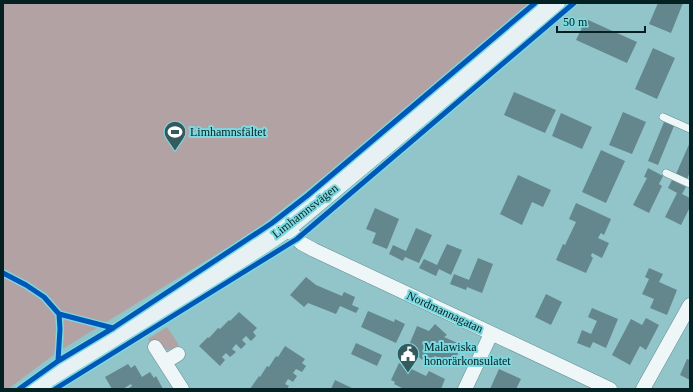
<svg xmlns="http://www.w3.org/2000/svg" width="693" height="392" font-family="'Times New Roman',serif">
<rect width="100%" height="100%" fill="#92c5c9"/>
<path fill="#b2a2a3" d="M3,3H540L467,64L256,230L56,353L8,389H3Z
M167,327L179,345L169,350L152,346L148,339Z"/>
<path fill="#64878d" d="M658,3H683L671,33L649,24Z
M586,19L637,42L627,63L576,40Z
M653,48L675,58L657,99L635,89Z
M514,92L556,110L545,133L504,115Z
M623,112L646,122L632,154L609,145Z
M561,113L592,127L582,149L552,136Z
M664,122L674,126L658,165L648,161Z
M690,142V172L687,179L676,174Z
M601,150L625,161L606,203L582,192Z
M648,168L663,176L659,184L662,186L649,213L633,205L647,178L644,177Z
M518,175L551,190L543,207L532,202L522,225L500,214Z
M672,180L686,187L682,194L690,198V207L681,225L665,217L677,193L668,188Z
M576,203L611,219L604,235L601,233L598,238L609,243L602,258L592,253L591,256L593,258L586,273L556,260L563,244L565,245L576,222L569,219Z
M375,208L399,219L387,249L372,243L376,233L366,229Z
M416,228L432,235L419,263L405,257L403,261L389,254L393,245L406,251Z
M447,244L462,250L451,275L439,269L436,276L419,268L424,259L437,265Z
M478,258L493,264L482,293L467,287L466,290L450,284L454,274L469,280Z
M649,268L663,274L659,282L677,290L667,315L650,308L654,299L642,294L649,279L645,277Z
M306,277L316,285L342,296L344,292L355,297L352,305L359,308L356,313L340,306L336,314L308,303L304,307L290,295Z
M546,294L562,302L551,325L535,317Z
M592,308L618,319L606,348L593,342L590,348L577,343L582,330L591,334L597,321L588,317Z
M368,311L394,322L395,319L405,324L396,343L361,327Z
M239,312L257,328L253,332L256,336L251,341L246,336L242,340L246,344L241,349L236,344L232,349L236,352L230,357L226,353L222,357L225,360L220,366L199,346L208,337L209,338L218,328L220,329L229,320L230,321Z
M646,318L659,325L646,350L640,346L630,365L612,355L631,319L642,325Z
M435,324L447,335L444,337L462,345L453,364L435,356L427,363L423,358L422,360L411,349L413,346L409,345L417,326L429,331Z
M356,343L382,355L377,366L351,354Z
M285,346L305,359L302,363L306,366L302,372L296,369L293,373L297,376L293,382L288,379L285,384L289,386L287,389H250L259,376L260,377L267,366L269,367L276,356L278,357Z
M687,359L690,360V380L680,375Z
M399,363L426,376L429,371L445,379L441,389H404L394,384L395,382L391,380Z
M128,364L131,368L135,365L142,377L150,372L154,378L156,376L163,389H129V388L132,386L131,384L123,389H112L105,377Z
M499,369L521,379L516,389H490Z
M335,380L354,389H331Z"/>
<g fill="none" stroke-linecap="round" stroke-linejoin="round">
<g stroke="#618d90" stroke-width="8">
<path id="lane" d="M663,117L690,129
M666,173L690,184"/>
</g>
<g stroke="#618d90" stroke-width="15">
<path id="street" d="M287,227L301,243L314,250L610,389
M155,347L182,389
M165,362L178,354
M465,389L491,334
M643,389L690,305"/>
</g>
<g stroke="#618d90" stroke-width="21">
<path id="secondary" d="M34,389C116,331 205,285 287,227L555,3"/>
</g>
<use href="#lane" stroke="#eff6f7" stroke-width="7"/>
<use href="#street" stroke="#eff6f7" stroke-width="14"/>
<use href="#secondary" stroke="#e7f0f3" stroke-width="20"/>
<g stroke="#7cd9df" stroke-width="8">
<path id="cycleway" d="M3,273L26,285L44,297L59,314
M58,361L60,329L59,314L113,328
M19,389L58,361L113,328L272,223L308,195L535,3
M55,389L297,239L574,3"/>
</g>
<use href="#cycleway" stroke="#0057b8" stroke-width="5"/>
</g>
<defs>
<g id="stadium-pin" transform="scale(1.15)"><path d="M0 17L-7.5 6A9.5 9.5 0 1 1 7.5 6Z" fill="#355a5d" stroke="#7cd9df"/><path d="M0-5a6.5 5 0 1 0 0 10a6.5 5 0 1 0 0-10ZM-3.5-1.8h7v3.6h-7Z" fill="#fff"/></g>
<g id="civic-pin" transform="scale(1.15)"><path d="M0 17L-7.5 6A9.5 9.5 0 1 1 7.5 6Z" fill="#355a5d" stroke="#7cd9df"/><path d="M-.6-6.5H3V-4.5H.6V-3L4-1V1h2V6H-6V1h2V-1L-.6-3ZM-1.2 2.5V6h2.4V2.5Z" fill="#fff"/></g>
</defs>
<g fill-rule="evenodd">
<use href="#stadium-pin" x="175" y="132"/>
<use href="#civic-pin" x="408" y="354"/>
</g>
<g text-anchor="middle" stroke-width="4" stroke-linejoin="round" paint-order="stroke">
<g font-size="12" fill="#032123" stroke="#7cd9df" text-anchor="start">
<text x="190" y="136">Limhamnsfältet</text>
<text x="424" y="351">Malawiska<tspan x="424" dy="14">honorärkonsulatet</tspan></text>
</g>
<g font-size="12" fill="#032123" stroke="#7cd9df">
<text transform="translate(305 211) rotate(-38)" y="4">Limhamnsvägen</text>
<text transform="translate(445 312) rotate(25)" y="4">Nordmannagatan</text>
</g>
</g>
<rect width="693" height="392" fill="none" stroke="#032123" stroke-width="8"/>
<path d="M557 26v6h88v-6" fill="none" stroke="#032123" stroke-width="2"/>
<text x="563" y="26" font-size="12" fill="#032123" stroke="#7cd9df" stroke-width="3" paint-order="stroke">50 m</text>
</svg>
